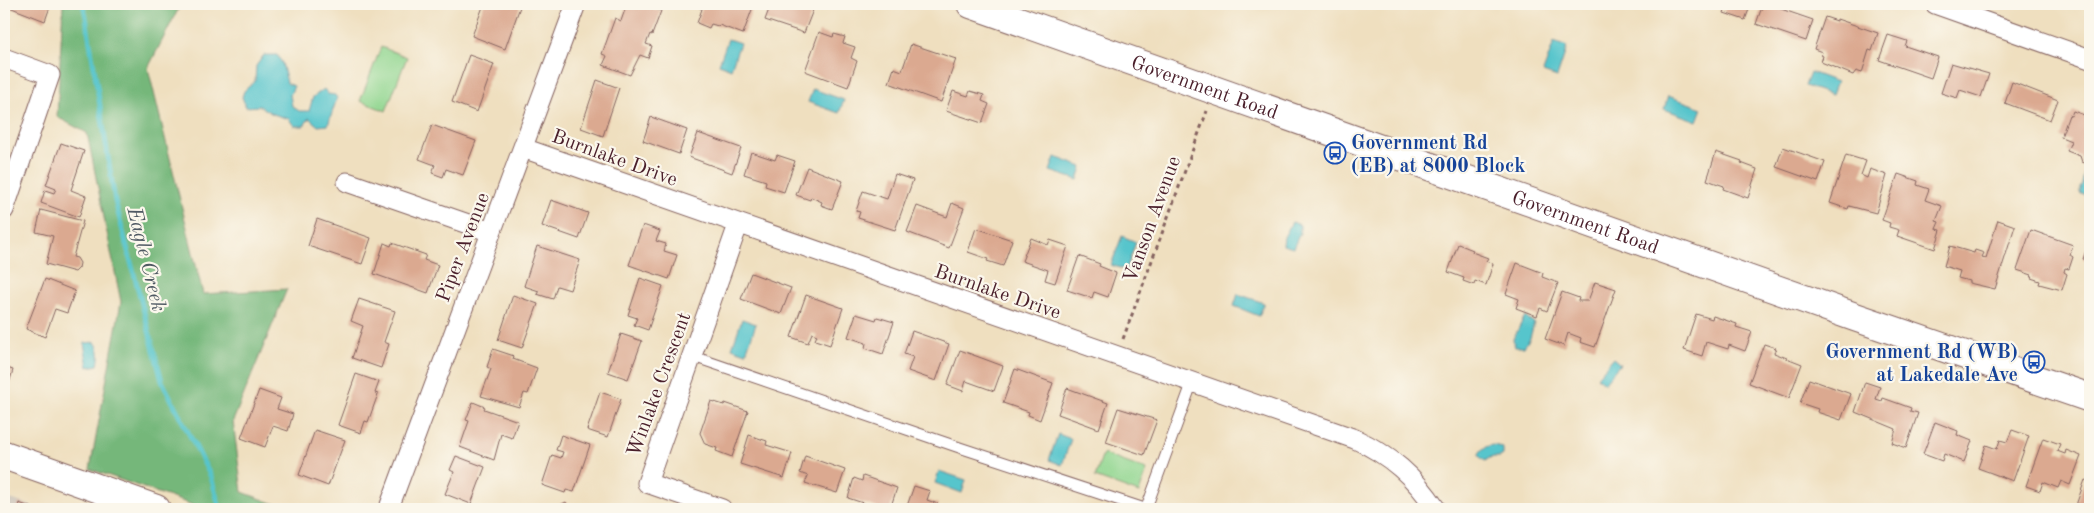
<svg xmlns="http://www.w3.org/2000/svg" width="2094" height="513" font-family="'Old Standard TT',serif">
<rect width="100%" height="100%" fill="#fbf7ec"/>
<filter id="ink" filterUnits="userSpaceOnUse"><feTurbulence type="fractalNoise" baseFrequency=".02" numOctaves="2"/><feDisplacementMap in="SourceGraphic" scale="10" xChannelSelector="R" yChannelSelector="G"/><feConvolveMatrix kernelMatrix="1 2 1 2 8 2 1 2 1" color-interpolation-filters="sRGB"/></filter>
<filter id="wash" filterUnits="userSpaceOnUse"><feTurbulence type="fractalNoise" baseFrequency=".0096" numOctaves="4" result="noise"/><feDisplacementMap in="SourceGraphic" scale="20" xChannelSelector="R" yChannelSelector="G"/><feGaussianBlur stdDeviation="1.12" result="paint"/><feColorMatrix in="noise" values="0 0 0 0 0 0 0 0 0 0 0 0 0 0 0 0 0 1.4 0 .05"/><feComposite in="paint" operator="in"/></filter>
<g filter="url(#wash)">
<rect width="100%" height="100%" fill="#efdfbf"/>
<path fill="#cbc3b8" d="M4,497L41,509H4Z"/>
<path fill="#90d68f" stroke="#6d7a5d" d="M381,47L407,57L386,111L360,101Z
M1103,454L1147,470L1139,493L1095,477Z"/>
<path fill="#74b77a" stroke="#5f6b52" d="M63,4H181L148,68L203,294L287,289L233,421L242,492L289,509H204L90,469L121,302L87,133L57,117Z"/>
<path fill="#57c5cc" stroke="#50727c" d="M728,39L740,43L731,69L719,64Z
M1554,42L1567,47L1557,77L1543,72Z
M264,55H277L282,63L287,83L294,86L290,95L292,106L299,111H309L313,97L324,89L328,94L335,95L337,98L328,125L318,126L309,118L304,126H294L289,119L273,114L259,106L246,107L242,97L244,91L255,81L256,66Z
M1810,72L1837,82L1832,95L1805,86Z
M813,89L844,100L839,113L808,102Z
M1668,96L1702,108L1697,121L1664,109Z
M1055,157L1082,167L1078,180L1050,171Z
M2090,168V192L2084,195L2080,193V187L2082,184L2084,173Z
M1292,222L1300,225V233L1293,248L1283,245L1284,237Z
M1122,236L1136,242L1126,270L1111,265Z
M1238,294L1264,303L1259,316L1234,306Z
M1525,316L1534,323L1530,338L1524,347H1515L1513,339Z
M742,319L756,324L746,353L732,348Z
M95,342C100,348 100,357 98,365L88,367L84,343Z
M1613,358L1620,364L1604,383L1597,377Z
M1058,434L1071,439L1062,465L1049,460Z
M1493,445L1502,447L1503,449V455L1500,457H1491L1485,461L1480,457L1479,454C1482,448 1486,446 1493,445Z
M939,471L966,480L962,493L935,483Z"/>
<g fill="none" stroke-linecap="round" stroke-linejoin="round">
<path stroke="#57c5cc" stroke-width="5" d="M83,4L86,17L115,201L162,381L211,477L220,509"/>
</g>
<g id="blocks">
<path fill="#dba990" d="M4,4H51L45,21L4,5Z
M484,4H521L505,49L472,36Z
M627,4H641L661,11L652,35L650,34L646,44L652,46L648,58L640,55L630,75L603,65L607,56L602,54L615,18L621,21Z
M699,4H754L743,34L719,25L718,26L711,24L709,28L697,23L702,9L698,7Z
M771,4H796L813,10L804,33L765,20Z
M1708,4H1751L1745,20L1724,13L1725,10Z
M1763,4H1783L1781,9L1813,20L1806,41L1756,24Z
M1825,17L1837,21V19L1878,33L1872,51L1869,50L1862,73L1856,71L1853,75L1821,62L1823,56L1821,55L1822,52L1814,49Z
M819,32L833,37L834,34L845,37L843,43L855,47L851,58L857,61L848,87L805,71Z
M1888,35L1907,41L1905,46L1938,57L1931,78L1879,60Z
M911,44L956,59L941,102L889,83L894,68L902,71Z
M469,55L494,64L477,112L452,102Z
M1951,63L1989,74L1981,97L1960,90L1957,98L1941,93Z
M597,80L619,88L603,136L581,128Z
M2012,82L2058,100L2050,120L2005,103Z
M953,91L968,96L970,91L984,95L982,101L989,104L982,123L946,111Z
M2073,111L2090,117V165L2082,162L2080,156L2067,151L2071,141L2061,137L2069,115L2071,116Z
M651,117L687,130L679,154L643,141Z
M432,125L476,141L463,175L446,169L443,177L432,173L435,165L419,159Z
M698,133L741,148L732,173L689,157Z
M61,143L84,151L71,190L86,196L79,217L41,203L45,190L54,193L56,189L46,185Z
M1783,147L1825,162L1818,182L1776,167Z
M751,152L775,160L777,155L795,161L784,192L765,186L766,181L744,174Z
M1716,152L1742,161L1741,163L1757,169L1748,198L1723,189L1724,186L1707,180Z
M1846,155L1866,161L1861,175L1867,178L1870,169L1887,175L1876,213L1849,206L1848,209L1830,203Z
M807,167L843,181L832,209L821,205L822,202L811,197L810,200L796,195Z
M895,174L913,180L895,230L858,218L860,212L856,211L863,191L887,199Z
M1898,174L1918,181L1917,185L1929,189L1925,200L1942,206L1936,221L1939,222L1936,229L1941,230L1935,249L1897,236L1899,230L1889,227L1890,223L1882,220Z
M551,200L588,213L579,239L542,226Z
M952,203L964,208L949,248L907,232L917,206L947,217Z
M41,210L83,221L73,257L77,258L80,263L79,268L75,272L46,264L53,236L36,232Z
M317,219L371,238L362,264L308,246Z
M1998,220L2015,226L1995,289L1969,283V281L1958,278L1960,271L1944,266L1950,246L1974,253L1975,250L1984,253L1982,257L1986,258Z
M643,225L660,231L656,241L666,244L664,251L677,255L669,279L629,265Z
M976,228L1012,240L1003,266L987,261L988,259L968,252Z
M2031,230L2073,245L2070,255L2073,257L2069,269L2065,268L2064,272L2067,274L2062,290L2039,284L2040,281L2031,278L2032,275L2017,270Z
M1031,238L1048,245L1050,240L1068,246L1055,283L1045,280L1048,270L1022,261Z
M2090,239V261L2083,259Z
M384,243L391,246L392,243L426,255L424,260L438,265L428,293L374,274Z
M1458,244L1473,250L1472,252L1488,258L1486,261L1493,264L1486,285L1475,281L1474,285L1463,281L1464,278L1448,272Z
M537,246L580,260L570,290L557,286L553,299L537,294L539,291L524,286Z
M1079,256L1100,264L1099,266L1116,273L1108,297L1094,292L1092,298L1067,290Z
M1517,263L1543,273L1542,277L1558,283L1547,311L1540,308L1537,316L1516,308L1519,299L1506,294Z
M751,273L791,288L781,314L741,299Z
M640,278L663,286L648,330L634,325L637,318L628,315Z
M45,279L75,291L67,313L55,309L45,337L26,329Z
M1595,282L1616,289L1595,347L1580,342L1581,338L1568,333L1564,346L1545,339L1562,292L1579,298L1578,301H1588Z
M513,295L538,304L522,348L498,340Z
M806,295L843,308L830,345L815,340L817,335L812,333L808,343L791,337Z
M359,299L395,311L384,342L389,344L381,368L352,358L363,326L351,321Z
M856,314L876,320L877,317L894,322L883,354L865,348L866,343L848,337Z
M1696,314L1712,319L1713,316L1737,324L1736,327L1752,332L1745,351L1729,345L1728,349L1706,342L1702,356L1684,350Z
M912,331L949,344L936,381L908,371L913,357L904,354Z
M621,334L642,341L628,379L608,372Z
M1764,344L1776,348L1774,353L1802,364L1789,398L1749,383Z
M493,349L514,356L513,359L537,368L528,394L524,393L519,407L481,396L491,369L487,367Z
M960,350L1003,366L994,391L966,381L963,391L947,385Z
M4,367L13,370L4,400Z
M1015,369L1053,383L1040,420L1028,415L1029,412L1003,403Z
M356,374L379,382L375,393L378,394L368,422L365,421L361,433L338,425Z
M1809,379L1851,394L1841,420L1817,412L1818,409L1800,403Z
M1865,382L1880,387L1876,399L1882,401L1883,398L1911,408L1910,411L1918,413L1906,448L1892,443L1896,429L1855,412Z
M1067,388L1108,403L1099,429L1058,414Z
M259,390L281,398L277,409L293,414L288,431L273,426L265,447L241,438Z
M600,392L621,399L608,437L587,430Z
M711,401L724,405L725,403L748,411L732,457L716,451L717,448L705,444L700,433Z
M473,402L485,407L484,409L518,421L512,438L501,434L494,460L460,447L469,421L466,420Z
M1118,408L1157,420L1144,455L1106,442Z
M1935,422L1958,431L1957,435L1972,441L1964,462L1944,454L1942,461L1923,454Z
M315,430L345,440L328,486L299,475Z
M2012,430L2029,436L2013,481L1978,468L1986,445L1997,449L2000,440L2007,442Z
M561,435L590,445L574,492L566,490L565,493L542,485L552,455L561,458L563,452L556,450Z
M749,435L767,441L766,445L792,453L784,478L740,464Z
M2043,438L2060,444L2057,451L2065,454L2066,450L2081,456L2070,485L2061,481L2058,488L2043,482L2040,491L2026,486Z
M456,456L485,467L471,504L445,494L454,472L450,470Z
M805,456L845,470L837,493L805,483L808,476L800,473Z
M863,476L897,488L890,509H881L848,498L854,478L862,481Z
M2085,480L2090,482V509L2076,505Z
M914,486L930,491L927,500L938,504L936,509H906Z
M566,502L569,509H552Z
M19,503L36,509H17Z"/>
</g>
</g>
<g filter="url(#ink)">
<use href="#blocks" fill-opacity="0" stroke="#84625f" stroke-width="1"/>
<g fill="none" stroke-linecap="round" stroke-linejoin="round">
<g stroke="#84625f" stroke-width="12">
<path id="lane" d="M692,356L961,448L1146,509
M1146,509L1192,383"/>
</g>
<g stroke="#84625f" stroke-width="21">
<path id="street" d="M1935,4L2090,59
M4,58L50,75L4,210
M523,148L1355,439C1390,455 1415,477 1436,509
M347,182L491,232
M390,505L576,4
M722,509L647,483L738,225"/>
</g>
<g stroke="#84625f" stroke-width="30">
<g id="secondary">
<path id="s1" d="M971,4L1855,317L2090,398"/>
<path d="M4,455L156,509"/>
</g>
</g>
<path stroke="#84625f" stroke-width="3" stroke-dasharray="4 4" stroke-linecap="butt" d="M1123,339L1207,111"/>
<use href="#lane" stroke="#fff" stroke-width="10"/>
<use href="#street" stroke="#fff" stroke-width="19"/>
<use href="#secondary" stroke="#fff" stroke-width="28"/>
</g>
</g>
<defs>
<g id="bus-ring" transform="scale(1.125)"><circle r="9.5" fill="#fbf7ec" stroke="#1a4fb4" stroke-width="1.5"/><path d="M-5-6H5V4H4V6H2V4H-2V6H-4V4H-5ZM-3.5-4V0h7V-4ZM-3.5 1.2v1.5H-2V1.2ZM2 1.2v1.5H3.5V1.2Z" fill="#1a4fb4"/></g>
</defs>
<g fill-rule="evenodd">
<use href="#bus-ring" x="1335" y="153"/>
<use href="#bus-ring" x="2034" y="362"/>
</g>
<g text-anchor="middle" stroke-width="4.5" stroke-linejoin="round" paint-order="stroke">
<g font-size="20" fill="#4a1f2b" stroke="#fbf7ec">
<text dy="7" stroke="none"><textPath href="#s1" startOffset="248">Government Road</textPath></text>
<text transform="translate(615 157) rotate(20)" y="7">Burnlake Drive</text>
<text transform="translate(1151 219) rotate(-70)" y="7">Vanson Avenue</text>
<text dy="7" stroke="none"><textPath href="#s1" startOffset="652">Government Road</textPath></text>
<text transform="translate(462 247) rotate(-69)" y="7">Piper Avenue</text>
<text transform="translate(998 291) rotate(19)" y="7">Burnlake Drive</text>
<text transform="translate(658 384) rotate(-70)" y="7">Winlake Crescent</text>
</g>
<g font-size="20" font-weight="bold" fill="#164399" stroke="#fbf7ec" text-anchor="start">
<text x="1351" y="149">Government Rd<tspan x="1351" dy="23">(EB) at 8000 Block</tspan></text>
<text x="2018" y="358" text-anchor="end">Government Rd (WB)<tspan x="2018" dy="23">at Lakedale Ave</tspan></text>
</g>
<g font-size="21" font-style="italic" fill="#4f5963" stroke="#fbf7ec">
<text transform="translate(147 259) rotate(76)" y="7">Eagle Creek</text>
</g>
</g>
<rect width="2094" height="513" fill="none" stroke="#fbf7ec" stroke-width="20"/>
</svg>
